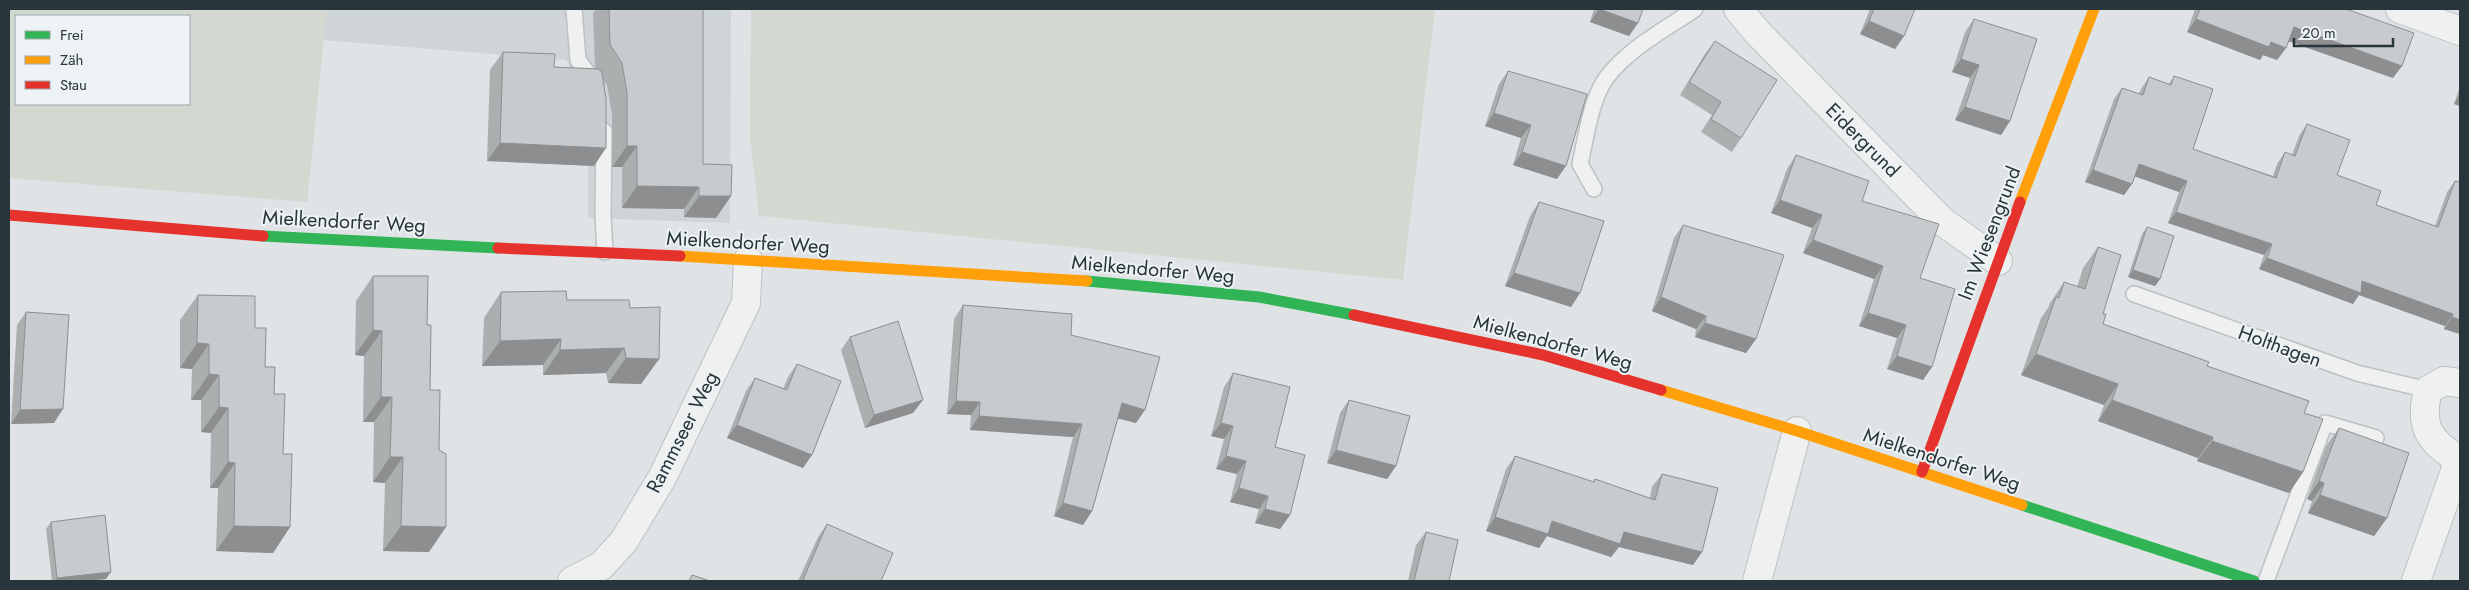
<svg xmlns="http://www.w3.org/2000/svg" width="2469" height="590" font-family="Jost,sans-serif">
<rect width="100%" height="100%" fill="#e0e3e5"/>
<path fill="#ced4d8" d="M327,9H731L730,223L588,218V101L566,60L323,40Z"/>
<path fill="#d3d9d0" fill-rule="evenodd" d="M9,9H327L307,202L9,178ZM16,16H189V104H16Z
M751,9H1435L1403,280L759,216L750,136Z"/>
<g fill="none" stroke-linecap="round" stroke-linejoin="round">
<g stroke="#bec1c3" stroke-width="18">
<path id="lane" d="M574,9L578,60L596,84
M604,131L603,216L605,252
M1594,189L1580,164C1586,138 1591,98 1607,77C1629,48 1666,29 1695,9
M2134,294L2357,373L2428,390
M2266,581L2325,423L2376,438"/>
</g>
<g stroke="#bec1c3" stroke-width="30">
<path id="street" d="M1738,9L1757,32L1943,222L1998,261
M2400,9L2460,31
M2458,459C2428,441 2419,425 2428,390L2444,381L2460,383
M572,581L601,566L624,541L662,478L746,303L748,260
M1757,581L1797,431
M2416,581L2460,457"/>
</g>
<use href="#lane" stroke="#eff1f1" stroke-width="15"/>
<use href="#street" stroke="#eff1f1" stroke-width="28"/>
<path stroke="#30b455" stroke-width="11" d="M263,236L498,248
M1087,281L1259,297L1354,315
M2022,505L2254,581"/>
<path stroke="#ff9f0a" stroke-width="11" d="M2020,202L2094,9
M680,256L1087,281
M1661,390L1797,431L2022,505"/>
<path stroke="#e5322d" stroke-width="11" d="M9,215L263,236
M498,248L680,256
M1354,315L1543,355L1661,390
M1922,472L2020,202"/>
</g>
<path fill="#acafb0" d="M596,9H703V164L731,196L716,218L684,217V209L622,208V167H612V115L607,85L603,79L594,166L487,161L490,70L503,52L554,67L596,69L595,67L593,13Z
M1594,9H1643L1629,36L1590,22Z
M1870,9H1915L1904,36L1895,49L1860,34Z
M2195,9H2346L2393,78L2288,41L2286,48L2277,60L2263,55L2260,60L2187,32Z
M1974,19L2010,121L2001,135L1955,120L1970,78L1952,72L1965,32Z
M1715,41L1741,138L1732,152L1701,132L1712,115L1680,95L1705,54Z
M1508,71L1557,179L1513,165L1521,138L1485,126L1499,84Z
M2174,76L2193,149L2273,176L2277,164L2285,152L2292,155L2299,136L2307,124L2337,175L2376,205L2435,226L2447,192L2455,181L2460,182V334L2444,329L2445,326L2359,295L2353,304L2259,269L2264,255L2168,223L2179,192L2134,176L2124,195L2085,182L2114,99L2122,88L2139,94L2141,89L2149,77L2169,84Z
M2460,86V106L2454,104Z
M1796,155L1862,201L1920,278L1932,367L1923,380L1887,369L1897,338L1859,326L1874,279L1803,253L1812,228L1771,213L1787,169Z
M1539,202L1580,293L1571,307L1505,286L1530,216Z
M1683,225L1756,339L1746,353L1695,337L1696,329L1652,311L1674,238Z
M2147,227L2160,279L2155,286L2128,277L2142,234Z
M2098,247L2103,314V324L2207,366L2304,413L2303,472L2289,493L2197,461L2198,458L2098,421L2104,405L2021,375L2041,318L2048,308L2050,303L2064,282L2077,287L2083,268Z
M373,276L427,325L429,552L383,551L385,483L373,482L374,422H363L364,356L355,355L356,301Z
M501,292L630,308L659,359L641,384L608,383L606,373L543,375V365L482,366L484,318Z
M198,295L255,328L265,367L274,394L283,454L290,527L273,553L216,551L218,488H210L211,433L201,432V400H191L192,369L180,368V320Z
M963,305L1071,335L1136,423L1118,418L1092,511L1083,525L1054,516L1073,437L970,430L971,415L947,414L954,319Z
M26,312L54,423L11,424L17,325Z
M850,337L913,413L865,428L841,350Z
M797,364L803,468L727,438L746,391L755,378L783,389L788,377Z
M1233,373L1275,447L1290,515L1280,529L1255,523L1259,509L1230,502L1237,474L1216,469L1224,439L1211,436L1224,387Z
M1349,400L1396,466L1387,479L1327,463L1340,413Z
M2339,428L2387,518L2374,536L2308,513L2312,501L2307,499L2326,446Z
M1515,456L1593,482L1595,479L1650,498L1652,487L1662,474L1702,552L1693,565L1619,547L1611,557L1547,536L1539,548L1486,531L1506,469Z
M51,522L106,579L86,581H52L46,529Z
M827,524L881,581H798L818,537Z
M1426,532L1449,581H1408L1416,545Z"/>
<path fill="#8c8e90" d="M1599,9L1638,23L1629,36L1590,22Z
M2196,19L2271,42L2286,48L2277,60L2263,55L2260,60L2187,32Z
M1869,21L1904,36L1895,49L1860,34Z
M2294,27L2402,66L2393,78L2285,40Z
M1961,59L1979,65L1970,78L1952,72Z
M2460,94V106L2454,104Z
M1965,107L2010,121L2001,135L1955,120Z
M1494,113L1531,125L1521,138L1485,126Z
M500,143L606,148L594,166L487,161Z
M627,146H637L622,167H612Z
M1522,152L1566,166L1557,179L1513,165Z
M2139,164L2187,181L2179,192L2131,175Z
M2093,170L2132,184L2124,195L2085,182Z
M637,186L699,187L684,209L622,208Z
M699,196H731L716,218L684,217Z
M1780,200L1822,215L1812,228L1771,213Z
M2176,212L2272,244L2264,255L2168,223Z
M1813,240L1883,266L1874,279L1803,253Z
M2267,258L2362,281L2453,314L2445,326L2359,295L2353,304L2259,269Z
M2133,270L2160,279L2155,286L2128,277Z
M1514,273L1580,293L1571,307L1505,286Z
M1661,297L1706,316L1696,329L1652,311Z
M1868,313L1906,325L1897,338L1859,326Z
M2452,317L2460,320V334L2444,329Z
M1705,323L1756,339L1746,353L1695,337Z
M373,330L382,331L364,356L355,355Z
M561,339L543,365L482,366L500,341Z
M197,343L209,344L192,369L180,368Z
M624,348L606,373L543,375L560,350Z
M2036,354L2118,384L2104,405L2021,375Z
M1897,356L1932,367L1923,380L1887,369Z
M626,358L659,359L641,384L608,383Z
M209,374L219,375L201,400H191Z
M381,397H392L374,422H363Z
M923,400L913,413L865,428L874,415Z
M2112,400L2213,437L2198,458L2098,421Z
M956,401L980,402L971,415L947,414Z
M1122,403L1145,410L1136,423L1112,417Z
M219,407L228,408L211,433L201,432Z
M63,409L54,423L11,424L20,410Z
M979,416L1082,424L1073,437L970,430Z
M1221,423L1233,426L1224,439L1211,436Z
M737,425L812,455L803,468L727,438Z
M2212,441L2303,472L2289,493L2197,461Z
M1336,450L1396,466L1387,479L1327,463Z
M1226,456L1246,461L1237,474L1216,469Z
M390,457H403L385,483L373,482Z
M228,462L235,463L218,488H210Z
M2319,481L2324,483L2312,501L2307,499Z
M1239,488L1268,496L1259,509L1230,502Z
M2320,495L2387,518L2374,536L2308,513Z
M1063,503L1092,511L1083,525L1054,516Z
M1265,509L1290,515L1280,529L1255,523Z
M1495,517L1552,521L1624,532L1702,552L1693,565L1619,547L1611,557L1547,536L1539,548L1486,531Z
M234,526L290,527L273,553L216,551Z
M401,526L446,527L429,552L383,551Z
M111,572L106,579L86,581H55L57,578Z"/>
<path fill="#c8cbcd" stroke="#8c8e90" d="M609,9H703V164L732,165L731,196H699V187L637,186V146H627V93L622,63L610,45Z
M1599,9H1643L1638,23Z
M1874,9H1915L1904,36L1869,21Z
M2200,9H2346L2414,33L2402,66L2294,27L2286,48L2271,42L2269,47L2196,19Z
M1974,19L2037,39L2010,121L1965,107L1979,65L1961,59Z
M1715,41L1777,80L1741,138L1711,119L1721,102L1689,82Z
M503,52L555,54L554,67L599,69L602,73L606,99V148L500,143Z
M1508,71L1587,94L1566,166L1522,152L1531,125L1494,113Z
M2174,76L2213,89L2193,149L2276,178L2285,152L2295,156L2307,124L2350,140L2337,175L2381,191L2376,205L2438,227L2455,181L2460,182V320L2452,317L2453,314L2362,281L2361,293L2267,258L2272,244L2176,212L2187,181L2139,164L2132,184L2093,170L2122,88L2143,95L2149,77L2171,85Z
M1796,155L1869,181L1862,201L1939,224L1920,278L1955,289L1932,367L1897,356L1906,325L1868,313L1883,266L1813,240L1822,215L1780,200Z
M1539,202L1604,221L1580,293L1514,273Z
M1683,225L1784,255L1756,339L1705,323L1706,316L1661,297Z
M2147,227L2174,236L2160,279L2133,270Z
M2098,247L2121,255L2103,314H2106L2103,324L2209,362L2207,366L2309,401L2304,413L2323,419L2303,472L2212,441L2213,437L2112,400L2118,384L2036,354L2056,297L2059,298L2064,282L2085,289Z
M373,276H428L427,325H431L430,390H440L439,450L446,454V527L401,526L403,457H390L392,397H381L382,331L373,330Z
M566,291L567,300H629L630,308L660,307L659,359L626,358L624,348L560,350L561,339L500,341L501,292Z
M198,295L255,296V328H266L265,367H275L274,394H285L283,454H292L290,527L234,526L235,463L228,462V408L219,407V375L209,374V344L197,343Z
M963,305L1072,314L1071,335L1160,357L1145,410L1122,403L1092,511L1063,503L1082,424L979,416L980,402L956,401Z
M26,312L69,315L63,409L20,410Z
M898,321L923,400L874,415L850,337Z
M797,364L841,381L812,455L737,425L755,378L787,390Z
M1233,373L1290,387L1275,447L1305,455L1290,515L1265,509L1268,496L1239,488L1246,461L1226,456L1233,426L1221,423Z
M1349,400L1410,416L1396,466L1336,450Z
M2339,428L2409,453L2387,518L2320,495L2324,483L2319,481Z
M1515,456L1594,482L1595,479L1655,500L1662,474L1718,488L1702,552L1624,532L1620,544L1552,521L1548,534L1495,517Z
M105,515L111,572L57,578L51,522Z
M827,524L893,553L881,581H806L803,580Z
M1426,532L1458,540L1449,581H1414Z
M692,575L710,581H689Z"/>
<g text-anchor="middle" stroke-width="4" stroke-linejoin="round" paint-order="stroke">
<g font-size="20" fill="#28363c" stroke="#edf2f4">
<text transform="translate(1863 140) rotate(45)" y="7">Eidergrund</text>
<text transform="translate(344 221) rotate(3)" y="7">Mielkendorfer Weg</text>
<text transform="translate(1989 233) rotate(-69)" y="7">Im Wiesengrund</text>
<text transform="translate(748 242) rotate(3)" y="7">Mielkendorfer Weg</text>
<text transform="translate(1153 269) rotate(5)" y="7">Mielkendorfer Weg</text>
<text transform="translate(1553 342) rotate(15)" y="7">Mielkendorfer Weg</text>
<text transform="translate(2280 346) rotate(20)" y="7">Holthagen</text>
<text transform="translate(682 432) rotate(-63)" y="7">Rammseer Weg</text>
<text transform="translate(1942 459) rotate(18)" y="7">Mielkendorfer Weg</text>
</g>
</g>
<rect width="2469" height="590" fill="none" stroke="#28363c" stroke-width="20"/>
<rect x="15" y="15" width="175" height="90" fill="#edf2f4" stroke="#9ea7aa"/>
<rect x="25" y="31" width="25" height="8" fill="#30b455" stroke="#9ea7aa"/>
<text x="60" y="40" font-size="15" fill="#28363c">Frei</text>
<rect x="25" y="56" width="25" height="8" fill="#ff9f0a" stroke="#9ea7aa"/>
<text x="60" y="65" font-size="15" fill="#28363c">Zäh</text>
<rect x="25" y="81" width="25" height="8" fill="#e5322d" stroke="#9ea7aa"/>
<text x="60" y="90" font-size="15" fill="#28363c">Stau</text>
<path d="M2294 38v8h99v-8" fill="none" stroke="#28363c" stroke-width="2.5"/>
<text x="2302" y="38" font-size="15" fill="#28363c" stroke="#edf2f4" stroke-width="4" paint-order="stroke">20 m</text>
</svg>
